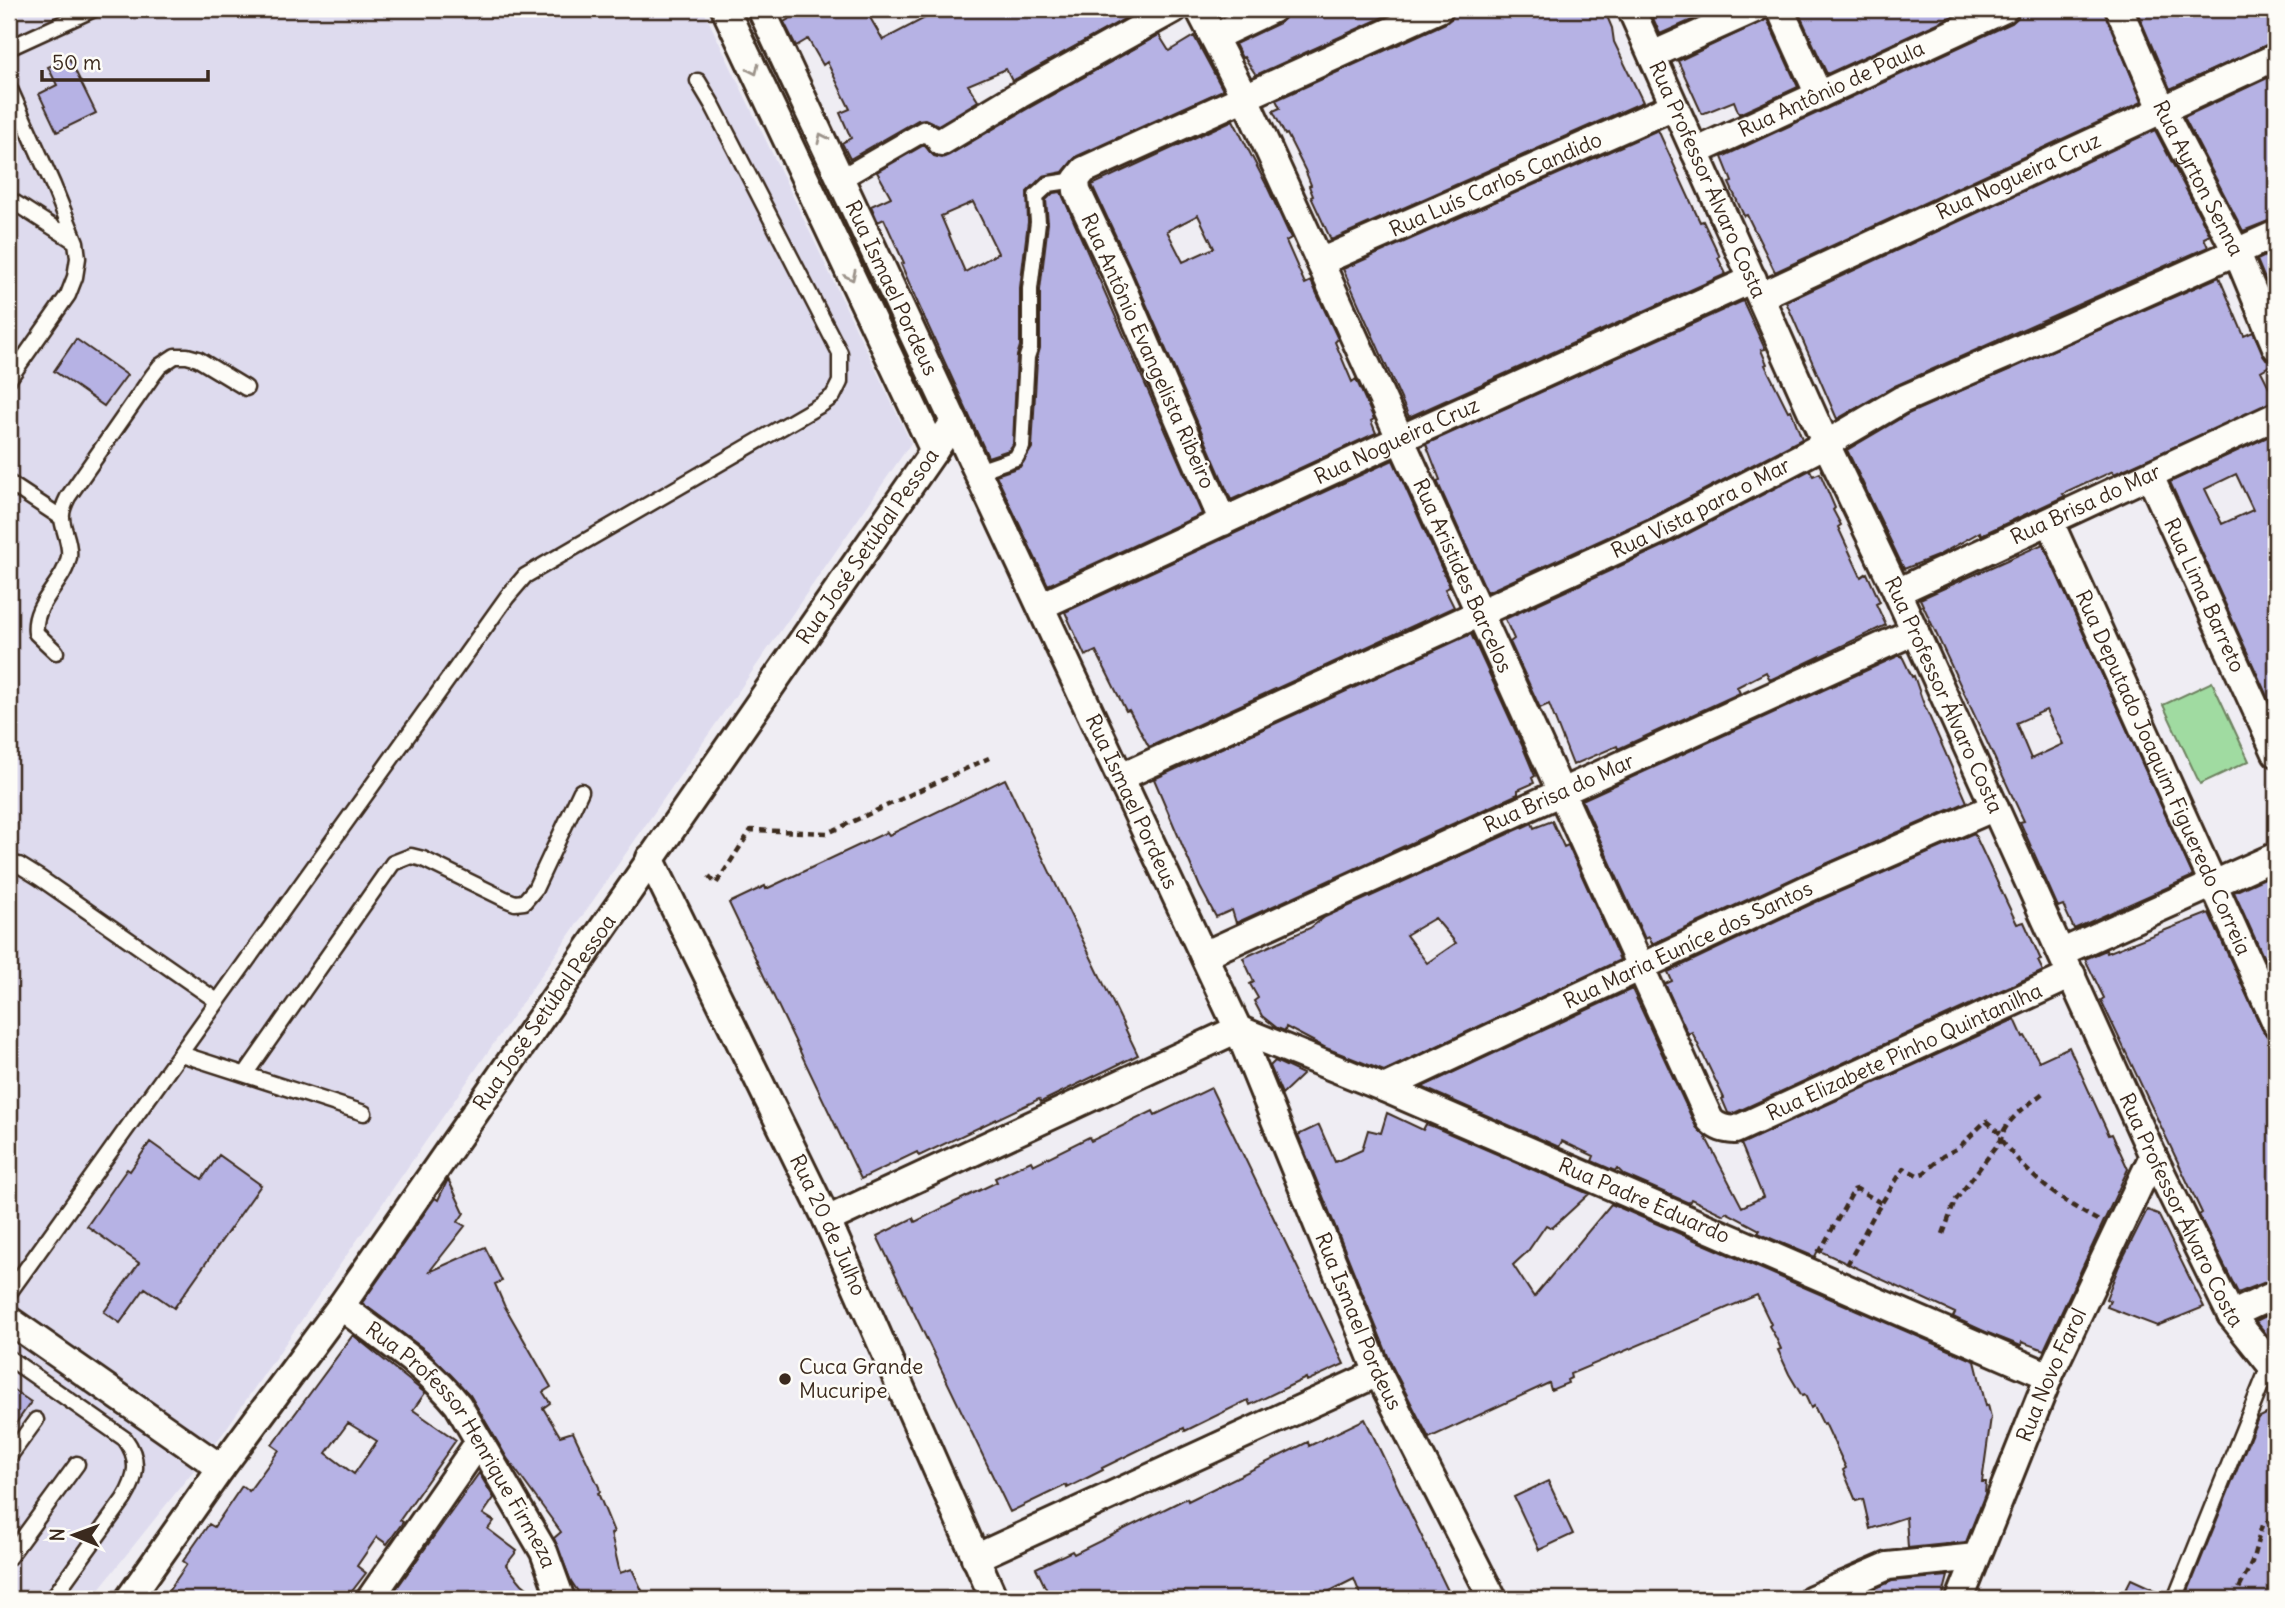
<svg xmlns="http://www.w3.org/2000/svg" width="2285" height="1608" font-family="Delius,sans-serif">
<rect width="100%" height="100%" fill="#efedf3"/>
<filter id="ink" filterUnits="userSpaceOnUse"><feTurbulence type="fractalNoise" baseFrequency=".0143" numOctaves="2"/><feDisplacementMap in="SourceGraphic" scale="14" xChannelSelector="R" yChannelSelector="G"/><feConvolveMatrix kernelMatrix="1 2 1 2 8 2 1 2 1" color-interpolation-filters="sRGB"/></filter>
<g filter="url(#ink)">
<path fill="#dedbee" d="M9,9H703L911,443L221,1436L91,1599H9Z"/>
<path fill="#a0dba1" stroke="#6e8260" stroke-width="2" d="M2212,682L2249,761L2200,784L2163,705Z"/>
<path fill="#b6b2e4" stroke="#3b2a1e" stroke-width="2" fill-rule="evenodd" d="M806,9H865L883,40L942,9H1142L1012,81L1006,69L968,85L978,101L938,125L925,119L918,120L850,159L842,143L851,138L840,113L850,109L827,62L823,65L808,39L796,46L784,22Z
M1289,9H1401L1256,75L1244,57L1242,58L1235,44L1280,23L1286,17Z
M1454,9H1604L1612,28L1614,42L1643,102L1331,240L1311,197L1313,196L1309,186L1311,185L1305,170L1287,134L1285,135L1273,111L1280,108L1276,100L1446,23L1452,18Z
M1649,9H1717L1660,34Z
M1797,9H1968L1827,74Z
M2020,9H2104L2142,102L1775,272L1747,215L1744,216L1729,183L1732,182L1722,157L2012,23L2018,17Z
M2136,9H2276V41L2170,89Z
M1767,19L1798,87L1739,114L1734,101L1702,114L1678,61Z
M1159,35L1169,51L1194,36L1223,90L1077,156L1063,172L1043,176L1027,192L1028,222L1020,288V346L1017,356L1013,444L1009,450L988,457L915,297L901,264L904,263L884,219L878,222L871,206L891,197L877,172L924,145L934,156L942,158L949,155L1027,109ZM973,202L998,253L965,272L941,216Z
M69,58L96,113L57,132L39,94L57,85L48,67Z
M2276,74V218L2243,231L2184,117Z
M1233,120L1266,184L1291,238L1286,241L1305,284L1311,281L1324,309L1338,339L1335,342L1352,382L1356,379L1374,419L1371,421L1376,433L1231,500L1132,271L1092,185ZM1198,215L1214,248L1183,262L1167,231Z
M1658,130L1700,222L1703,221L1720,257L1718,258L1726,274L1409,417L1343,269Z
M2155,130L2210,235L2204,238L2208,247L1895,386L1837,419L1786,302Z
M1061,192L1202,514L1048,585L996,475L1020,467L1032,448L1037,359L1040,348V290L1048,223L1046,200L1053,193Z
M2276,251V306L2257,260Z
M2219,277L2244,336L2253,332L2266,359L2276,362L2261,371L2276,401L2114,474L2113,471L2063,494L2065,496L1981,535L1980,532L1937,556L1904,569L1847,450L1908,414Z
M1743,301L1765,349L1761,350L1767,364L1765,365L1788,411L1791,410L1802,439L1654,516L1487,592L1437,481L1440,480L1426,444Z
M76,339L127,375L104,406L54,371Z
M2276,433V716L2170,482ZM2236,474L2253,510L2222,524L2205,489Z
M1393,460L1450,587L1445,589L1454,607L1149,747L1129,710L1126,711L1096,651L1085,656L1065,612Z
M1810,470L1813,476L1820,473L1835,508L1833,510L1841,525L1838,527L1861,577L1867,573L1880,602L1876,604L1886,625L1770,680L1766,672L1737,687L1740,693L1618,749L1617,746L1573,765L1549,704L1540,708L1510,642L1514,639L1505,619L1668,544Z
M2043,544L2193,876L2074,929L2063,905L2058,907L2020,822L2024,821L1920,599ZM2046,710L2063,744L2031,759L2016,723Z
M1471,634L1522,745L1535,776L1532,778L1534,783L1518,790V794L1236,923L1232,910L1216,917L1200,887L1154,779Z
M1898,656H1902L1912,677L1914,676L1923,702L1967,802L1803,874L1652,944L1649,937L1645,939L1582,800Z
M1005,779L1138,1055L1041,1102L1039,1099L919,1156L917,1152L861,1179L729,903L765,886L766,889L887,832L889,835Z
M1552,821L1564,847L1568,845L1620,960L1384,1071L1326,1048L1286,1027L1285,1031L1277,1028L1262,1016L1254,1001L1258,998L1250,984L1254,982L1243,958L1310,928L1325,917L1532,823L1534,828ZM1435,918L1456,943L1427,963L1406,935Z
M1974,833L2017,924L2024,922L2041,960L2038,961L2043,971L1732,1114L1728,1113L1722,1099L1724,1098L1692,1032L1688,1034L1665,984L1672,981L1668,972L1816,902Z
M2276,873V985L2234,892Z
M2209,913L2262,1029L2267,1036L2276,1038V1278L2238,1293L2199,1215L2202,1213L2101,1000L2104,998L2085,959L2106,950L2107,953Z
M1632,989L1696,1127L1705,1136L1742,1207L1763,1197L1741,1144L2015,1019L2023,1037L2025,1036L2039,1061L2069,1047L2109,1135L2112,1134L2128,1169L2044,1350L2022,1342L2021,1346L1988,1333L1953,1317L1955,1313L1818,1250L1815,1257L1758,1233L1760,1230L1726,1212L1724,1215L1691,1199L1689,1203L1624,1175L1617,1168L1615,1171L1592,1161L1594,1156L1562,1141L1559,1147L1422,1087Z
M1275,1061L1303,1074L1282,1094L1270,1066Z
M1211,1088L1344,1364L1307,1381L1306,1378L1250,1405L1248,1400L1185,1431L1184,1428L1102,1468L1103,1470L1067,1488L1066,1485L1010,1512L877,1236L913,1218L915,1222L953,1203L997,1182L995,1178L1031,1161L1033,1165L1089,1137L1091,1141L1153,1111L1155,1115Z
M1387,1113L1423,1130L1426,1124L1432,1126L1589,1194L1552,1228L1546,1225L1528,1251L1513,1265L1534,1297L1611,1204L1975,1361L1986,1406L1988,1405L1991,1417L1982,1482H1986L1985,1494L1966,1542L1908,1548L1906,1517L1870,1529L1863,1499L1856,1501L1843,1470L1846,1468L1825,1423L1823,1424L1814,1406L1811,1408L1805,1395L1802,1396L1789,1374L1778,1350L1781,1349L1776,1338L1769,1326L1771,1324L1757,1295L1570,1374L1571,1378L1567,1380L1568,1383L1551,1390L1549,1383L1429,1438L1392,1366L1298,1135L1319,1125L1335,1162L1362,1150L1368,1130L1381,1133Z
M150,1142L202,1179L219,1155L261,1185L174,1308L145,1288L120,1323L104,1312L139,1263L87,1226L127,1169L130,1171Z
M448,1179L464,1213L458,1222L465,1226L429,1272L485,1247L502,1281L495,1284L504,1305L551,1387L543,1392L550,1403L543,1408L560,1436L573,1432L599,1487L600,1492L598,1493L614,1532L611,1534L620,1573L632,1569L646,1599H583L571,1581L554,1538L561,1532L507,1458L470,1395L428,1352L362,1303L435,1198L438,1200Z
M2147,1210L2158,1214L2204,1307L2157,1326L2107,1307L2110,1301L2106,1299L2119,1266Z
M2276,1311V1346L2256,1321Z
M353,1335L425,1393L413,1410L456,1440L400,1520L403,1522L387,1544L377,1537L357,1566L366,1573L346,1599H163L187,1564L183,1561L209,1524L214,1527L242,1486L249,1491L279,1450L272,1445ZM348,1423L377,1441L354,1474L326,1453Z
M9,1387L31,1402L9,1433Z
M2274,1410V1460L2276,1467V1599H2185L2258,1418Z
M1365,1419L1452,1599H1362L1354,1579L1314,1599H1051L1036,1568L1072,1551L1074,1554L1187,1498L1188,1501L1308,1442L1309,1446Z
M479,1473L494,1498L483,1514L494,1521L488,1529L517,1551L506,1565L522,1584L541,1599H404L394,1592Z
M1548,1481L1573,1534L1539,1550L1514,1497Z
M1948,1576L1942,1599H1851L1892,1581Z
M2131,1579L2166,1595V1599H2121Z"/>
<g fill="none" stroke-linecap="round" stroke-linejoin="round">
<g stroke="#3b2a1e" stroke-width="19">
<path id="service" d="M9,48L94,9
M9,87L53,185L76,242L78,258L75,277L68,295L9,379
M9,199L76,242
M978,471L1016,458L1022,447L1027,357L1030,348V289L1038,222L1036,196L1049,184L1076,180
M9,483L62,518
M56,652L36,633C32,603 64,584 69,557C71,543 63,531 62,518C61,511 65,503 68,497L153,375L160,366L175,356H187L198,359L246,388
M9,863L19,865L40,878L217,1001
M181,1054L364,1113
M246,1073L393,863L411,856L423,859L505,899L515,903L524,902L535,889L581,791
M9,1293L507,597L525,576L822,404L833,396L840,382V353L713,106L698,81
M9,1358L125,1439C140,1459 137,1478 124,1499L52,1599
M9,1457L36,1420
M9,1557L77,1464
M2175,1599L2270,1363"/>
</g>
<g stroke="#3b2a1e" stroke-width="24">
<path id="pedestrian" d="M841,179L924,131L941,142"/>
</g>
<g stroke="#3b2a1e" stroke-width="32">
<g id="minor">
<path d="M725,9L934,451"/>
<path id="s1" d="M761,9L1238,1029L1378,1373L1493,1599"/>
<path id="s2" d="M1199,9L1244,96L1320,262L1710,1120C1718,1128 1724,1129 1735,1130L2072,975"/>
<path id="s3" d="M1631,9L1826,444L1897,592L2153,1156L2231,1315L2276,1371"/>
<path d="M1780,9L1819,95"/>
<path id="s4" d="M2119,9L2163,111L2237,253L2276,347"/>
<path d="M1214,37L1273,9"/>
<path d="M1652,55L1755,9"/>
<path d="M941,142L1019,95L1174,9"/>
<path id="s5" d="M1695,152L2005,9"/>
<path id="s6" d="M1320,262L1674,106"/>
<path id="s7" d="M1761,296L2276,57"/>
<path id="s8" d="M2150,476L2276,753"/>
<path d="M1223,522L1118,278L1077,191L1076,180L1084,170L1439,9"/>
<path id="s9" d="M2050,522L2276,1023"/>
<path id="s10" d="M1897,592L2276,416"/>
<path id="s11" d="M1041,606L1400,439L1753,279"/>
<path id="s12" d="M1121,777L1661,530L1826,444L1901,400L2008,354L2276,234"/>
<path id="s13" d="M650,858L827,1220L994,1599"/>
<path d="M2062,952L2276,856"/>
<path id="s14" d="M1204,955L1915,631"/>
<path id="s15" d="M1384,1088L1809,888L1995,807"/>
<path id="s16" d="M827,1220L1238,1029L1384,1088L2049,1376"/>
<path id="s17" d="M341,1306C380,1337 426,1365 458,1405L544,1552L561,1599"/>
<path d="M2231,1315L2276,1294"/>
<path d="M9,1320L221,1468"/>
<path d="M975,1558L1378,1373"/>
<path id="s18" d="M129,1599L221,1468L341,1306L954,422"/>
<path d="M370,1599L479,1442"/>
<path d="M1812,1599L1888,1566L1976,1557"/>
<path id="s19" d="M1960,1599L2049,1376L2153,1156"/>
</g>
</g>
<path stroke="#3b2a1e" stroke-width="4.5" stroke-dasharray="7 5" stroke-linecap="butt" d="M709,876L716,884L751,830L828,833L989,758
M2001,1140C2033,1180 2055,1197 2099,1221
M1943,1234L1955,1201L2001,1140C2003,1121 2030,1104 2044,1092
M1819,1253L1854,1190L1857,1189L1881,1203
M1847,1265L1874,1215L1904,1168L1917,1175L1924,1173L1943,1156L1958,1148L1986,1121L2001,1134
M2234,1599L2252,1562L2262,1525L2276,1516"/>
<use href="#service" stroke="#fdfcf7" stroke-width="14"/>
<use href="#pedestrian" stroke="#fdfcf7" stroke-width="19"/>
<use href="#minor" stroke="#fdfcf7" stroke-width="26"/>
</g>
<defs><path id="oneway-chevron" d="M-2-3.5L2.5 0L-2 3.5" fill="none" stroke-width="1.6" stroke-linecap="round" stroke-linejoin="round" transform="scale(1.75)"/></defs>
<g stroke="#9c938a">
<use href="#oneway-chevron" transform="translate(754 70) rotate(65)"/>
<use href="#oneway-chevron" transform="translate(822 138) rotate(-115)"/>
<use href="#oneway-chevron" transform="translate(851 276) rotate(65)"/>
</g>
</g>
<circle fill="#3b2a1e" stroke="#fdfcf7" stroke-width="2.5" cx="785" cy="1379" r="7"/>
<g text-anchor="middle" stroke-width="5" stroke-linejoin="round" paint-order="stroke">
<g font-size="21" fill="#3b2a1e" stroke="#fdfcf7">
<text dy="7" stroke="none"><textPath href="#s5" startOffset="150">Rua Antônio de Paula</textPath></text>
<text dy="7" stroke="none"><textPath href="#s7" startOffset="284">Rua Nogueira Cruz</textPath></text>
<text dy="7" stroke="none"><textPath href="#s4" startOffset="187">Rua Ayrton Senna</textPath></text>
<text dy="7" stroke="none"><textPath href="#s3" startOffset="187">Rua Professor Álvaro Costa</textPath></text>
<text dy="7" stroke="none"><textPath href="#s6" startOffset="192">Rua Luís Carlos Candido</textPath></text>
<text dy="7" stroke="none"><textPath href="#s1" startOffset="308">Rua Ismael Pordeus</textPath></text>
<text transform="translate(1148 351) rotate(66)" y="7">Rua Antônio Evangelista Ribeiro</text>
<text dy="7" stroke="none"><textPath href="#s11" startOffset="392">Rua Nogueira Cruz</textPath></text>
<text dy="7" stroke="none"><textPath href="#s10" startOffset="208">Rua Brisa do Mar</textPath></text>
<text dy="7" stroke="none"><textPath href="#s12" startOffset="639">Rua Vista para o Mar</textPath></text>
<text dy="7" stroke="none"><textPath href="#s18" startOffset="1286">Rua José Setúbal Pessoa</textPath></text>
<text dy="7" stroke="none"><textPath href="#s2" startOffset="625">Rua Aristides Barcelos</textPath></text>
<text dy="7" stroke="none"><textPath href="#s8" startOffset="131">Rua Lima Barreto</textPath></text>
<text dy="7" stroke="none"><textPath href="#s3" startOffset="754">Rua Professor Álvaro Costa</textPath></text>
<text dy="7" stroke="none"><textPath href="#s9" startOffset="275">Rua Deputado Joaquim Figueredo Correia</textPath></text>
<text dy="7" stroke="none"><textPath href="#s14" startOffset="390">Rua Brisa do Mar</textPath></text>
<text dy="7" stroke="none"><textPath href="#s1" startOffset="875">Rua Ismael Pordeus</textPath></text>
<text dy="7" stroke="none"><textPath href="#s15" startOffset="336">Rua Maria Euníce dos Santos</textPath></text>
<text dy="7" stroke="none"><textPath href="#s18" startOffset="719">Rua José Setúbal Pessoa</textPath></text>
<text dy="7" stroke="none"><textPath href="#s2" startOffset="1437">Rua Elizabete Pinho Quintanilha</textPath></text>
<text dy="7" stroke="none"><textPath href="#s16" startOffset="894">Rua Padre Eduardo</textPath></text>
<text dy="7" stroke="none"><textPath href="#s3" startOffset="1321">Rua Professor Álvaro Costa</textPath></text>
<text dy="7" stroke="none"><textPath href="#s13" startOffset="408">Rua 20 de Julho</textPath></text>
<text dy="7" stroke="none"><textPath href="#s1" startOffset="1442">Rua Ismael Pordeus</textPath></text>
<text dy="7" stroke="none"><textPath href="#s19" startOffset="242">Rua Novo Farol</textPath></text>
<text dy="7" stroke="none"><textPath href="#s17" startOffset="187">Rua Professor Henrique Firmeza</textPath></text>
</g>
<g font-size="21" fill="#3b2a1e" stroke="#fdfcf7" text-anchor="start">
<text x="799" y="1374">Cuca Grande<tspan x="799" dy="24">Mucuripe</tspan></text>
</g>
</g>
<rect width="2285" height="1608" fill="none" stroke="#fdfcf7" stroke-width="35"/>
<rect x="18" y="18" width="2250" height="1573" fill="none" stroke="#3b2a1e" stroke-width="2.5" filter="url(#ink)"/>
<g transform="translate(74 1535) rotate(271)" stroke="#fdfcf7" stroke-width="5" paint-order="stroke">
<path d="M0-5L12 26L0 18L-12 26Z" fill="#3b2a1e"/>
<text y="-10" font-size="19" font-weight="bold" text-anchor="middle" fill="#3b2a1e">N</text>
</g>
<path d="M42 70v10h166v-10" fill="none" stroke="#3b2a1e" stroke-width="3.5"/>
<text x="52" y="70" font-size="21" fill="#3b2a1e" stroke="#fdfcf7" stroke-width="5" paint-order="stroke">50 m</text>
</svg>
